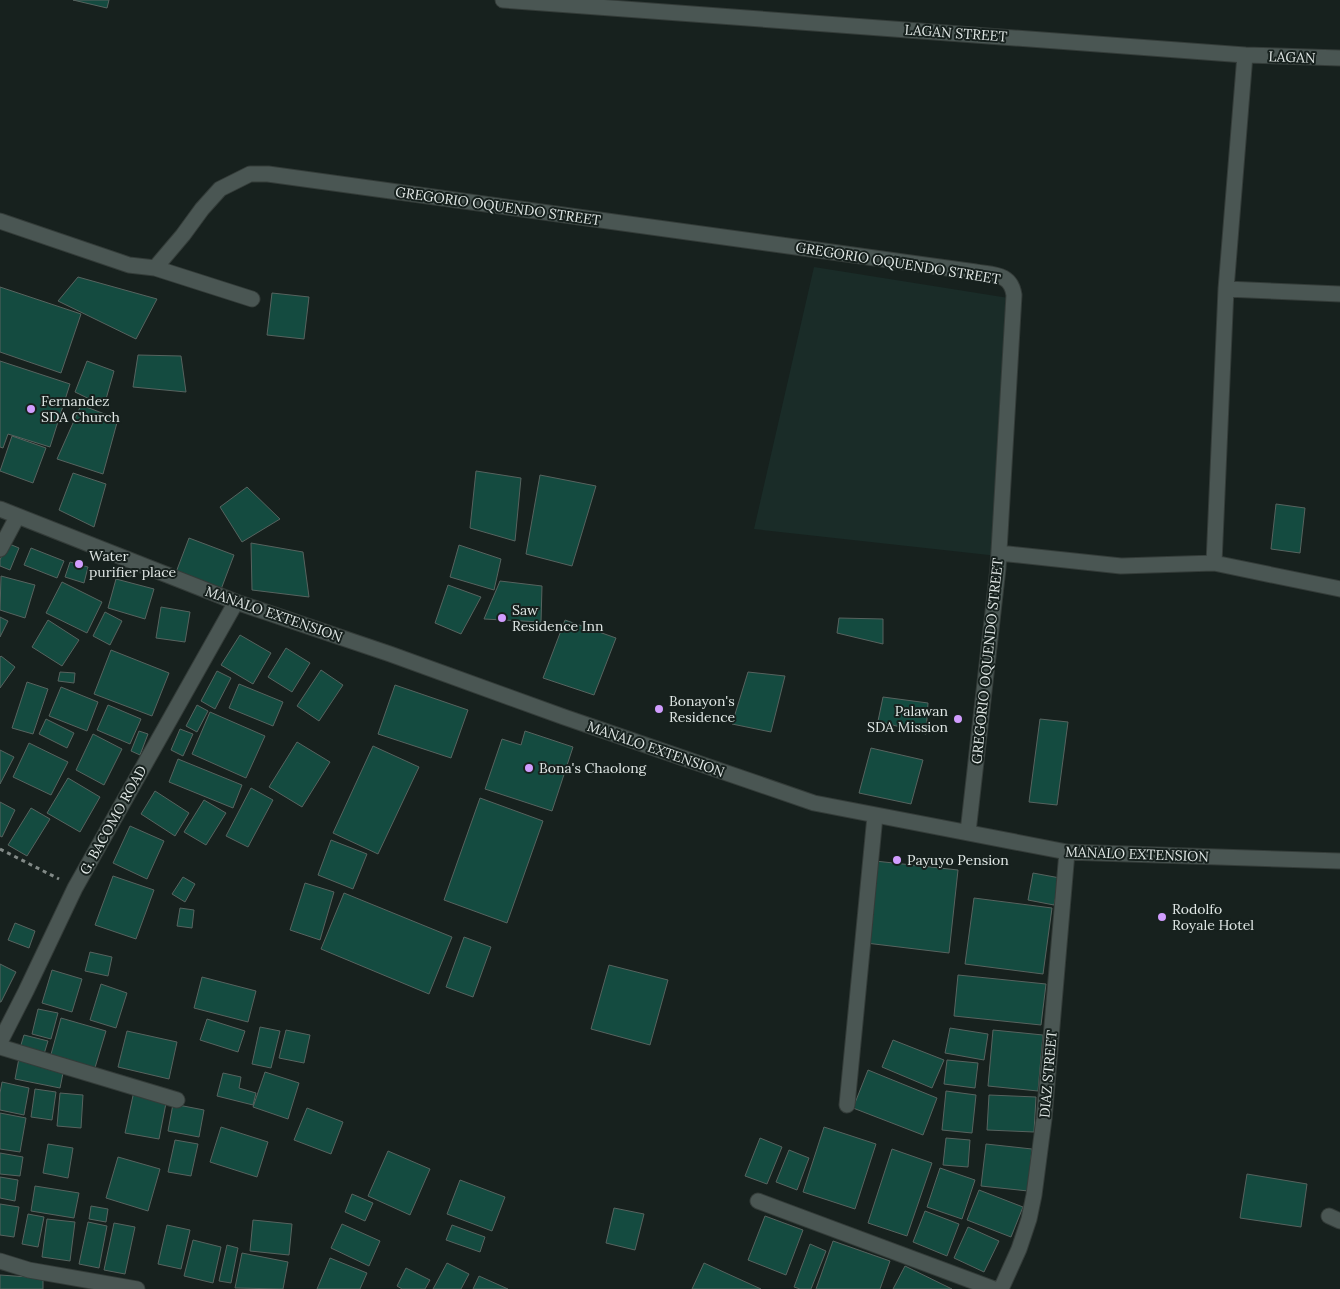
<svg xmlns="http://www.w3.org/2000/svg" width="1340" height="1289" font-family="Lora,serif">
<rect width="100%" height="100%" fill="#17211e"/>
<path fill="#1a2c28" d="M814,267L1021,300L998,556L754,529Z"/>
<path fill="#144b40" stroke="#57635f" d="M73,0H109L107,8Z
M78,277L157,299L136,339L58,301Z
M0,287L81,314L61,373L0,352Z
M272,293L309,297L304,339L267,335Z
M138,355L181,356L186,392L133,387Z
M0,361L70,384L50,447L8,434L3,448L0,447Z
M87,361L114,371L104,406L75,392Z
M81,405L118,419L103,474L57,459Z
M12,436L46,448L33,483L0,471Z
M476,471L521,478L515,541L470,528Z
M73,473L106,484L94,527L59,510Z
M540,475L596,486L572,566L526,554Z
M247,487L280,519L242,542L220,507Z
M1276,504L1305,508L1300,553L1271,549Z
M189,538L234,555L220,592L175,575Z
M7,543L19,548L10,570L0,566V560Z
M251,543L303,552L309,597L252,590Z
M459,545L501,559L494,590L450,577Z
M31,548L64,561L57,578L24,565Z
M70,562L88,567L84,583L65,577Z
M1,576L35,585L25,618L0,610Z
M116,579L154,589L145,619L108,608Z
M500,581L542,586L541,622L484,619Z
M62,582L102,602L87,633L46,613Z
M448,585L481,597L461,634L435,623Z
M161,607L190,612L185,642L156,638Z
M105,612L122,621L110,645L93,636Z
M0,617L8,621L0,637Z
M839,618L883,619V644L837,633Z
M48,620L79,640L62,666L32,647Z
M565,620L616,638L594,695L543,678Z
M240,635L271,653L253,684L221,665Z
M286,648L310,663L292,692L268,677Z
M111,650L169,673L152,716L94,694Z
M1,656L15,667L0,688V657Z
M321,670L343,685L319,721L297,706Z
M217,671L231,678L215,709L201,701Z
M60,672L75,673L74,683L58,681Z
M748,672L785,676L771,732L732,724Z
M27,682L48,689L33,734L12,728Z
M239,684L283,702L273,726L229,708Z
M395,685L468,710L451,758L378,734Z
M61,687L98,702L87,731L49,716Z
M883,697L928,703L926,734L878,721Z
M108,705L141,719L130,744L97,730Z
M197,705L208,711L197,732L186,726Z
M210,712L265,736L246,778L192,754Z
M46,719L74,733L67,748L39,734Z
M1040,719L1068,722L1057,805L1029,802Z
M180,729L193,734L183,756L171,750Z
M139,731L148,734L140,755L131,751Z
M525,731L573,747L552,811L485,789L502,739L521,745Z
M93,734L122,749L104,785L76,770Z
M297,742L330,762L302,807L269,787Z
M29,743L68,762L51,795L13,777Z
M373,746L419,767L378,854L333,833Z
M871,748L923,760L911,804L859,793Z
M0,750L14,757L0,784Z
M178,759L242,785L233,808L169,782Z
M68,778L100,797L80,832L47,813Z
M251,788L273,800L248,847L226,836Z
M155,791L189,813L175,836L141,814Z
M480,798L543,821L507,923L444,900Z
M204,800L226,813L206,845L184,832Z
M0,802L15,810L2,837L0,836Z
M31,808L50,819L27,856L8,845Z
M130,826L164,841L147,879L113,863Z
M331,840L367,854L353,889L318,875Z
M875,861L958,870L949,953L866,943Z
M1033,873L1060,878L1054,905L1028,900Z
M113,876L154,890L136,939L95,925Z
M183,877L195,884L185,902L172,894Z
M305,883L334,892L320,940L290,930Z
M344,893L452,937L429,994L321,949Z
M974,898L1052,908L1043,974L965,964Z
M180,908L194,910L192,928L177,926Z
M15,923L35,931L29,948L8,940Z
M464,937L491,947L473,997L446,987Z
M90,952L112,957L108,976L85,971Z
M0,964L16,972L1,1002H0Z
M609,965L668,980L650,1045L591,1029Z
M52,970L82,979L72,1012L42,1003Z
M958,975L1046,984L1041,1025L954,1016Z
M202,977L256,991L248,1022L194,1008Z
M101,984L127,993L116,1028L90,1020Z
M38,1009L58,1013L51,1039L32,1034Z
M61,1018L106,1031L94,1071L50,1058Z
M207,1019L245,1031L238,1052L200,1040Z
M260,1027L280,1031L271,1068L252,1064Z
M950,1028L988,1034L984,1060L945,1053Z
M286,1030L310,1035L304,1063L279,1058Z
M993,1030L1043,1035L1038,1091L988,1086Z
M127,1031L177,1042L169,1079L118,1067Z
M24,1035L48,1041L44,1054L20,1048Z
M893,1040L944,1060L932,1088L882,1067Z
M19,1058L64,1068L60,1088L15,1079Z
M947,1060L978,1063L975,1088L944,1084Z
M868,1070L937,1098L923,1135L853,1108Z
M265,1072L299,1083L288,1119L253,1107Z
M223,1073L241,1077L239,1088L256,1093L253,1105L217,1096Z
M2,1082L29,1088L24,1115L0,1110V1093Z
M35,1089L56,1092L52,1120L31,1117Z
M134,1091L167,1098L159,1139L125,1133Z
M946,1091L976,1095L972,1133L942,1130Z
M60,1093L83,1095L81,1128L57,1126Z
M989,1095L1036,1097L1034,1132L987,1130Z
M173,1104L204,1110L199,1137L168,1131Z
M307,1108L343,1122L331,1154L294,1140Z
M0,1113L26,1118L20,1152L0,1149Z
M221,1127L268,1142L257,1177L210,1162Z
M824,1127L876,1144L855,1209L803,1192Z
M760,1138L782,1147L767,1184L745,1176Z
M946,1138L970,1140L968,1167L943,1165Z
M175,1140L198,1144L191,1176L168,1172Z
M48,1144L73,1148L68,1178L43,1173Z
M986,1144L1032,1149L1028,1191L981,1186Z
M892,1149L932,1163L907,1236L868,1223Z
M789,1150L809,1158L797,1190L776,1182Z
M388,1151L430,1169L410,1215L368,1196Z
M0,1153L23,1157L20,1176L0,1174Z
M118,1157L160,1169L148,1211L106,1198Z
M940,1168L975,1180L962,1219L927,1207Z
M1247,1174L1307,1184L1301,1227L1240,1218Z
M0,1177L18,1180L15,1201L0,1198Z
M460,1180L505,1197L492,1231L447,1214Z
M35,1186L79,1193L74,1218L31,1211Z
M979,1190L1023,1207L1011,1237L967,1220Z
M352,1194L373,1203L365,1221L345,1212Z
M0,1204L19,1207L14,1237L0,1235Z
M91,1206L108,1209L106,1222L89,1219Z
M614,1208L644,1214L635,1250L606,1243Z
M925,1211L959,1224L947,1256L913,1242Z
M28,1214L44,1217L38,1247L22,1244Z
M765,1216L803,1230L786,1275L748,1260Z
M47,1219L75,1222L70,1261L42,1257Z
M253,1220L292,1224L289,1255L250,1251Z
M88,1222L107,1226L99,1268L79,1264Z
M114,1223L135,1227L125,1274L104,1270Z
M342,1224L380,1241L369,1266L331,1248Z
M167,1225L190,1230L181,1269L158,1264Z
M452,1225L485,1237L480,1252L446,1240Z
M968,1227L999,1241L984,1272L954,1258Z
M193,1240L221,1247L213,1283L184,1276Z
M833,1241L890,1261L880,1289H816Z
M810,1244L826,1251L811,1289H800L794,1287Z
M227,1245L238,1248L231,1283L219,1281Z
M242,1253L288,1262L283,1289L235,1288Z
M330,1258L367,1273L360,1289H317Z
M447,1263L469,1274L461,1289H433Z
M704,1263L761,1289H692Z
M905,1266L952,1289H893Z
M406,1268L430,1280L425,1289H402L397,1286Z
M0,1275L43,1278V1289H0Z
M479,1276L508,1289H473Z"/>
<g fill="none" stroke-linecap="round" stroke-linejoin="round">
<g stroke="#343c39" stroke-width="17">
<path id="minor" d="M503,0L1245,55L1340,58
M0,221L129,265L155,268L183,235L202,209L220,189L250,174H268L976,272C993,275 1011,273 1014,295L998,568L968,832
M155,268L252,299
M1226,289L1340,294
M0,509L236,602L390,654L564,717L814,803L1067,852L1340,861
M0,549L17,517
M999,553L1121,566L1214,563L1340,589
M1214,563L1226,289L1245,55
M0,1042L26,991L75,888L236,602
M0,1047L177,1100
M847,1105L875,816
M758,1201L994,1289
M1329,1216L1340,1221
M0,1261L29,1270L137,1289
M1001,1289L1019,1249L1029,1219L1034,1195L1044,1119L1067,852"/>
</g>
<path stroke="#828a87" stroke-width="3" stroke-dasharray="4 4" stroke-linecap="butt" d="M0,849L59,879"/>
<use href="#minor" stroke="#4a5653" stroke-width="15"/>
</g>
<g fill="#d19dfe" stroke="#17211e" stroke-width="2">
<circle cx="31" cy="409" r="5"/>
<circle cx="79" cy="564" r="5"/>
<circle cx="502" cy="618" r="5"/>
<circle cx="659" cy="709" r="5"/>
<circle cx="958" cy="719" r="5"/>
<circle cx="529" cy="768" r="5"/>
<circle cx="897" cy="860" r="5"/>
<circle cx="1162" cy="917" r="5"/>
</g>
<g text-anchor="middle" stroke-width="4" stroke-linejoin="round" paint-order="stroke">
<g font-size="14" fill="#e1e8e6" stroke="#17211e">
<text transform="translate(956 33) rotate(4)" y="5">LAGAN STREET</text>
<text transform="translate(1292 57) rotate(2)" y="5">LAGAN</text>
<text transform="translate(498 206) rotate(8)" y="5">GREGORIO OQUENDO STREET</text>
<text transform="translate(898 263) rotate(9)" y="5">GREGORIO OQUENDO STREET</text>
<text transform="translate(274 614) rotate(19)" y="5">MANALO EXTENSION</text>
<text transform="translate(987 661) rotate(-84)" y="5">GREGORIO OQUENDO STREET</text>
<text transform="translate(656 749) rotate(19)" y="5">MANALO EXTENSION</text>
<text transform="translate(113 820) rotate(-61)" y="5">G. BACOMO ROAD</text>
<text transform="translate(1137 854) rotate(2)" y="5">MANALO EXTENSION</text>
<text transform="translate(1048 1074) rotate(-85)" y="5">DIAZ STREET</text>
</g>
<g font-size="14" fill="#e1e8e6" stroke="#17211e" text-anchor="start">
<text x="41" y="406">Fernandez<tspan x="41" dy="16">SDA Church</tspan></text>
<text x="89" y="561">Water<tspan x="89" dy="16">purifier place</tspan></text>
<text x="512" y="615">Saw<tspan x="512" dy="16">Residence Inn</tspan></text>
<text x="669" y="706">Bonayon's<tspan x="669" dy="16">Residence</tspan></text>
<text x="948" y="716" text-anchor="end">Palawan<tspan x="948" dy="16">SDA Mission</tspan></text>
<text x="539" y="773">Bona's Chaolong</text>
<text x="907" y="865">Payuyo Pension</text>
<text x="1172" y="914">Rodolfo<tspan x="1172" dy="16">Royale Hotel</tspan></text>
</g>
</g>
</svg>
